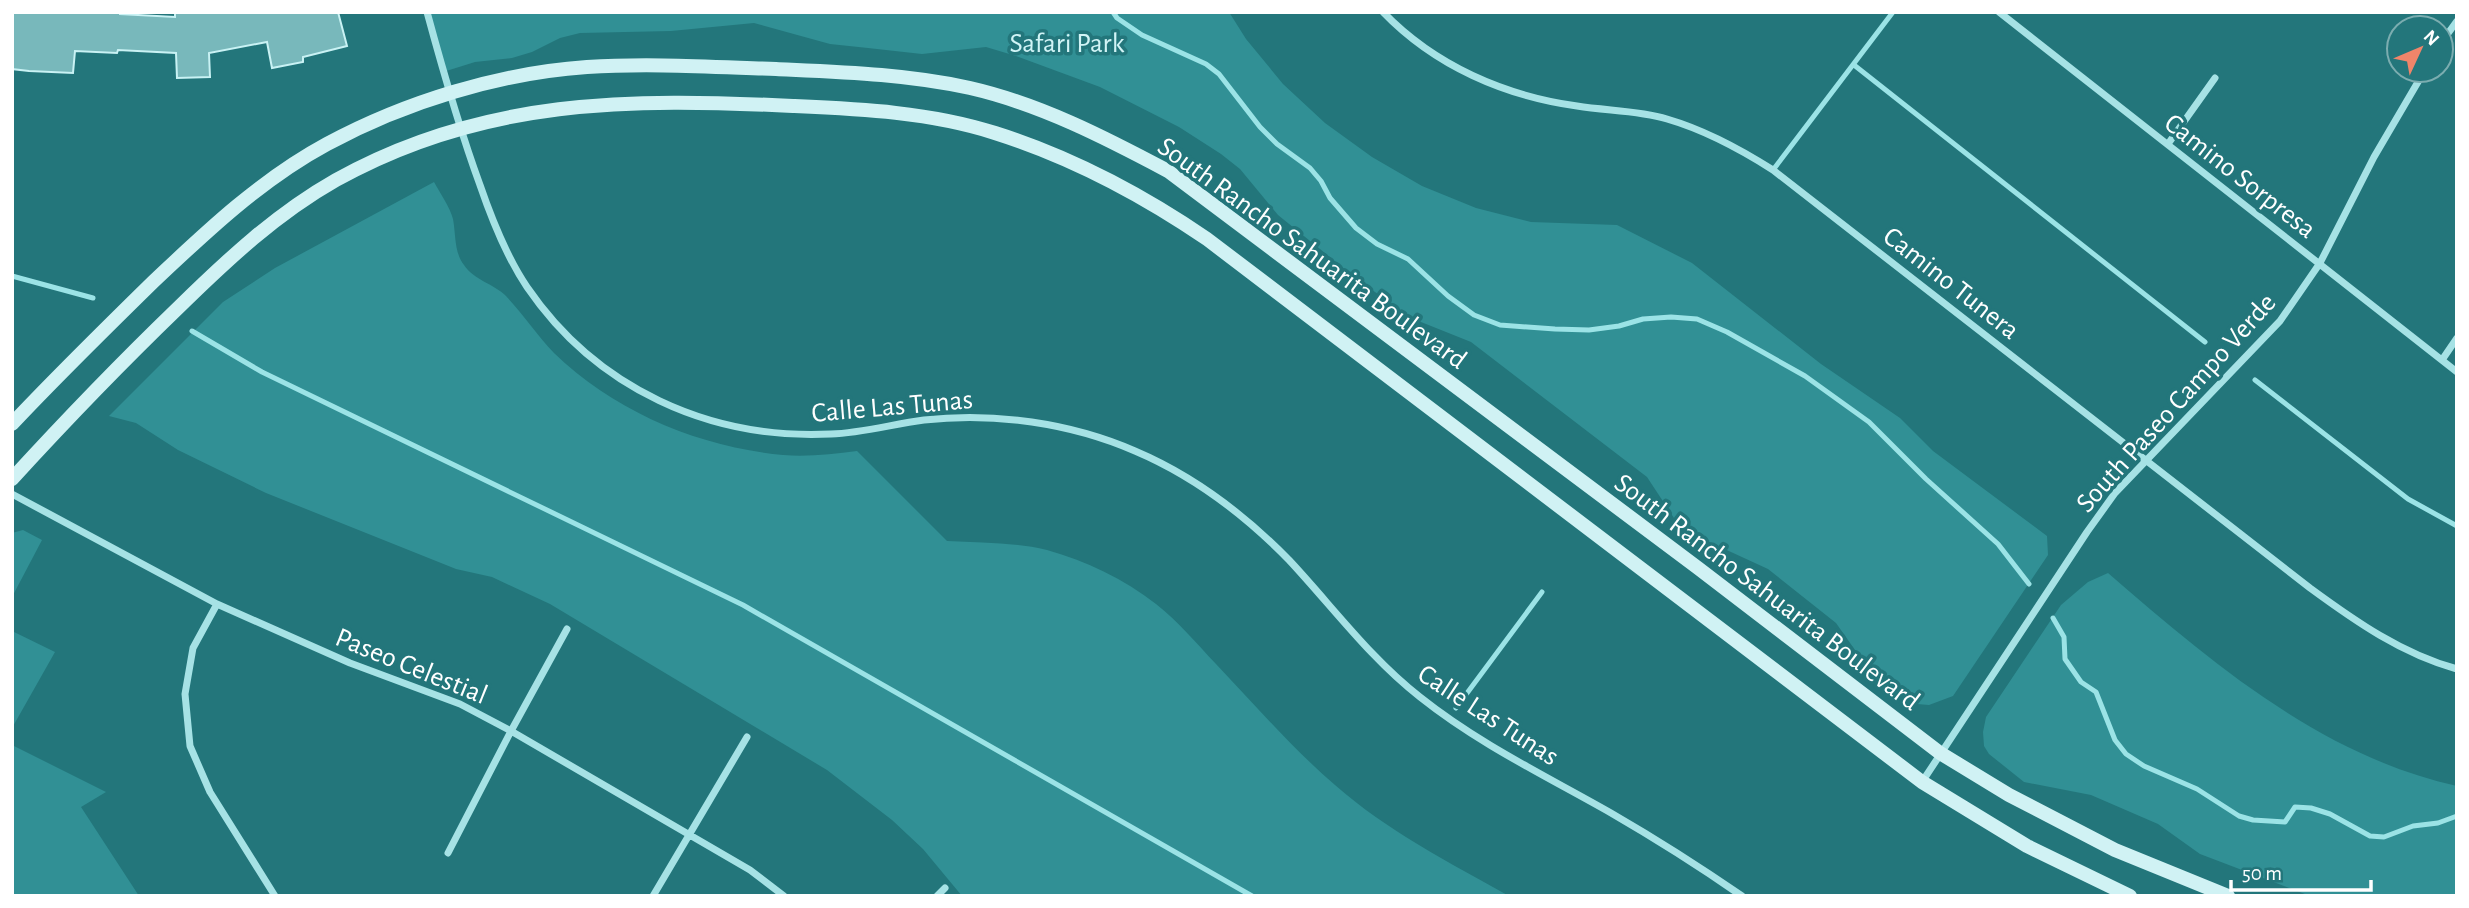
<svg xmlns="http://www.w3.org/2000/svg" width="2469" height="908" font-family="'Alegreya Sans',sans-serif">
<rect width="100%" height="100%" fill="#23767b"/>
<path fill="#319095" d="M427,12H1229L1246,39L1283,84L1325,123L1372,157L1422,186L1476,208L1531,222L1617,225L1692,263L1821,364L1900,418L1933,451L2047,536L2048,555L1953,696L1929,705L1917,704L1909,702L1874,677L1836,623L1768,569L1694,535L1674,518L1647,477L1471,342L1411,318L1357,279L1278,215L1240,169L1221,154L1179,127L1100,87L1016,56L986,47L922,54L868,48L830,44L754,23L671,31L580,33L560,38L532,52L512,58L475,62L443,72Z
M434,182C440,193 450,207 453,219C456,235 454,252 464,265C474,280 494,284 506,296C523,314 537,335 554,353C615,412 699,447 783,455C808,457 833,454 857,451L947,541C980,543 1015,542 1047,550C1086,561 1124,579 1156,604C1178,621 1197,644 1216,664C1255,705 1292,748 1335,785C1386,830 1450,863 1509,896H962L923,849L892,820L827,770L550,604L492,577L456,569L266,493L178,450L136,423L109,416L223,302L275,268Z
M23,530L42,540L12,597V533Z
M2108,573C2211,662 2321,756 2457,786V896H2310L2200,854L2158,824L2091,795L2024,782L1989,754L1984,746L1983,732L1986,717L2061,605L2088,582Z
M12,631L55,652L12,728Z
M12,745L106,792L81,807L139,896H12Z"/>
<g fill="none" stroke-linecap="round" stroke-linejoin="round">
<path stroke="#9be3e6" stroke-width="5" d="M1113,12L1117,18L1142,35L1206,64L1219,74L1260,127L1277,144L1310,168L1321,181L1330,198L1356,228L1377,244L1408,259L1448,296L1474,315L1500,325L1555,329L1589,330L1619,326L1643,319L1671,317L1697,319L1727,332L1805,376L1869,422L1926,479L1998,544L2029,584
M1854,65L2205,342
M1773,170L1893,12
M12,276L93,298
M192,331L262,372L743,605L1252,896
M2255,380L2408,499L2457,526
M2053,618L2064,637L2065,659L2081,682L2096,692L2115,740L2126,754L2144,766L2197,789L2239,816L2253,820L2285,822L2295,807L2311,808L2330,814L2370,836L2384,837L2413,826L2438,823L2457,816
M1456,708L1542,592"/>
</g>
<path fill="#78b8bb" stroke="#c9f2f4" stroke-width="2" d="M12,12H120V14L175,17V12H338L347,46L303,57V62L272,68L267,42L209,53L210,77L177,78L176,53L118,50L117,53L75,51L73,73L29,71L12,69Z"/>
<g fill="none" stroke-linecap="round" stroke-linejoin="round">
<path stroke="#a6e2e5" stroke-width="7" d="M427,12C443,71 459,128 480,185C492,220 506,256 527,287C596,388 709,440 831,434C862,433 893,424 924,420C994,412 1071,423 1135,451C1194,476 1245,515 1289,560C1332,606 1370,658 1420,697C1479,744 1546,776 1611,813C1656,839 1700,867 1742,896
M1383,12C1435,66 1505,96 1577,106C1608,111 1638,110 1667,119C1705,130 1740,149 1773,170L2310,588C2355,621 2402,654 2457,669
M1999,12L2457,372
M2441,43L2457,21
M2168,144L2215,78
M2442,360L2457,338
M12,494L217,604L350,663L460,704L511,731L750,870L784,896
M217,604L193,648L185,694L190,746L210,792L275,896
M1922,782L2087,532L2115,493L2280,321L2320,263L2374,157L2425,70
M448,853L511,731L567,629
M653,896L747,737
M937,896L945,888"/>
<path stroke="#d0f2f4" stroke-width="14" d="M12,424C58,375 106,328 154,281C208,230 262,179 327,144C405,102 499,73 587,67C650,63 714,67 776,69C841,72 907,74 970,88C1040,104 1106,138 1168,171L1698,568L1940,753L2009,795L2115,850L2228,896
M12,479C66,420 121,363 178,308C227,260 276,214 336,180C483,98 631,98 793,106C860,109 930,112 995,133C1071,157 1141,194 1207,239L1922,782L2027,846L2130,896"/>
</g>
<g text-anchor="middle" stroke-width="7" stroke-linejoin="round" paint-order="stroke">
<g font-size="28" fill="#d1f4f6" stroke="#23767b">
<text x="1067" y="52">Safari Park</text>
</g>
<g font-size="28" fill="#fff" stroke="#23767b">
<text transform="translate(2241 175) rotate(38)" y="10">Camino Sorpresa</text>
<text transform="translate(1313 252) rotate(36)" y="10">South Rancho Sahuarita Boulevard</text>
<text transform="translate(1952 282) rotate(38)" y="10">Camino Tunera</text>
<text transform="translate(2175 402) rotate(-48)" y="10">South Paseo Campo Verde</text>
<text transform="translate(892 405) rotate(-5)" y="10">Calle Las Tunas</text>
<text transform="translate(1768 591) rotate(37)" y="10">South Rancho Sahuarita Boulevard</text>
<text transform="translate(412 665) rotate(22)" y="10">Paseo Celestial</text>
<text transform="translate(1489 714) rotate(33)" y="10">Calle Las Tunas</text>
</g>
</g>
<rect width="2469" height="908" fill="none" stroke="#ffffff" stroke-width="28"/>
<g transform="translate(2420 49) rotate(46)"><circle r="33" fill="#23767b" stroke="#7badb0" stroke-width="2"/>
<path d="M0-5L12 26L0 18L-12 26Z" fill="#ef856a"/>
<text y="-10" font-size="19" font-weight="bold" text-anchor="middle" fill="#ffffff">N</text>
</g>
<path d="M2231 880v10h140v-10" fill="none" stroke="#ffffff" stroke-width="3.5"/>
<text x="2242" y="880" font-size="21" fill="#ffffff" stroke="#23767b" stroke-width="5" paint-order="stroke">50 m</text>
</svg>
